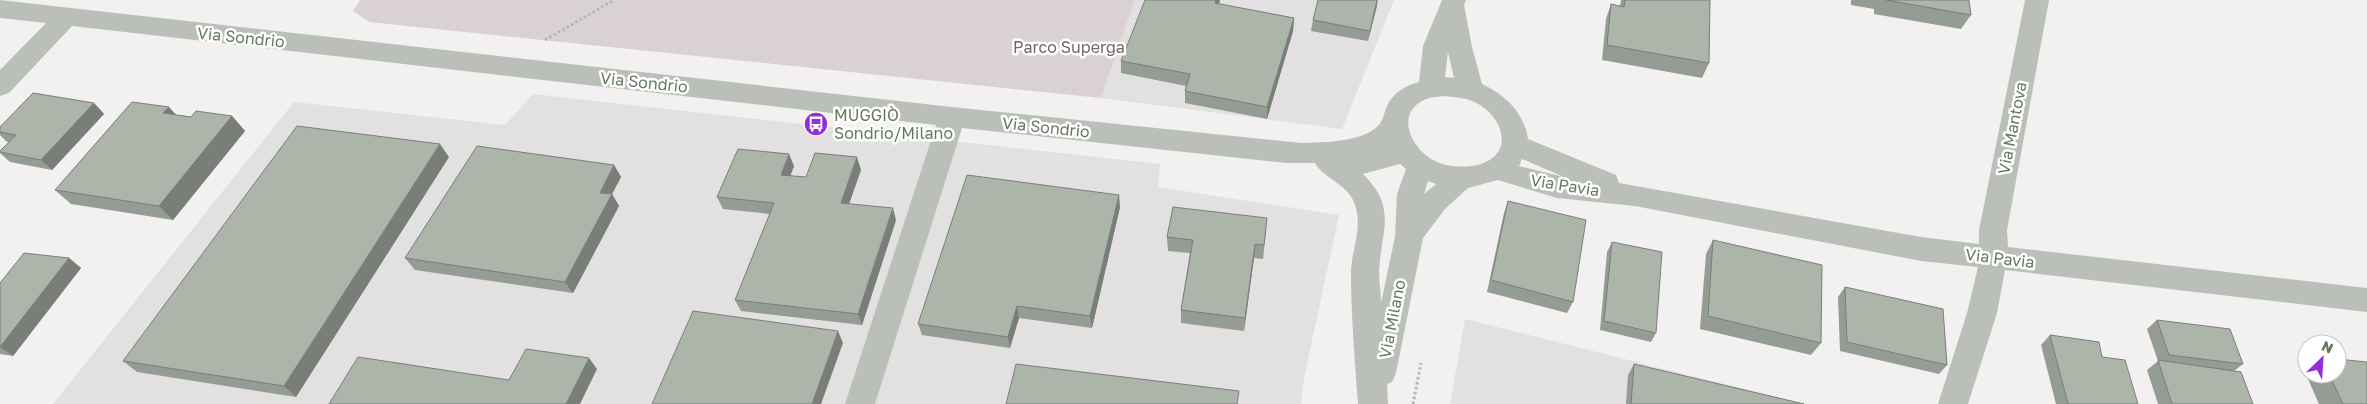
<svg xmlns="http://www.w3.org/2000/svg" width="2367" height="404" font-family="'Golos Text',sans-serif">
<rect width="100%" height="100%" fill="#f3f0f2"/>
<path fill="#e2e0e0" d="M1135,0H1394L1342,129L1101,98Z
M533,94L1160,164L1158,187L1339,215L1304,378L1301,404H53L294,102L505,125Z
M1465,319L1804,404H1450Z"/>
<path fill="#dad2d2" d="M360,0H1135L1101,98L369,22L353,11Z"/>
<g fill="none" stroke-linecap="round" stroke-linejoin="round">
<path stroke="#b2b7b1" stroke-width="3" stroke-dasharray="2.5 2.5" stroke-linecap="butt" d="M545,40L614,0
M1413,404L1421,363"/>
<path fill="#bac0b8" fill-rule="evenodd" d="M0,0L952,107L1301,143C1323,142 1367,143 1381,122C1384,117 1385,109 1388,104C1394,92 1407,85 1419,82L1423,46L1442,0H1466L1464,5L1472,47L1482,84C1505,95 1524,112 1528,139L1616,175L1619,183L1921,237L1979,244V230L2025,0H2049L2007,230L2008,247L2367,288V312L2005,270L1997,313L1968,404H1938L1967,313L1978,267L1921,261L1635,206L1557,198L1498,180L1468,188L1445,209L1423,238L1396,373L1392,382L1387,384L1388,404H1358C1355,361 1351,317 1351,274C1351,248 1365,226 1353,200C1345,183 1323,178 1315,163H1287L962,128L875,404H845L936,125L72,26L9,93L0,96V70L46,23L0,18ZM1448,52L1454,78L1445,77ZM1443,96C1456,97 1469,98 1480,105C1506,122 1513,156 1477,165C1464,168 1445,167 1433,160C1411,148 1395,114 1424,100C1430,97 1437,97 1443,96ZM1522,159L1564,177L1519,166ZM1400,164L1406,169L1397,194L1395,237L1381,303C1381,293 1379,282 1379,272C1381,230 1398,209 1363,174ZM1428,181L1436,184L1424,194Z"/>
</g>
<path fill="#959c93" d="M1220,0L1219,4L1294,18L1293,31L1267,119L1185,103V91L1186,86L1121,73V61Z
M1318,0H1378L1368,41L1311,31L1313,20Z
M1621,0H1710L1709,63L1702,78L1602,60L1606,19L1611,4L1620,6Z
M1851,0H1969L1971,15L1961,29L1874,14V9L1851,5Z
M94,103L104,114L52,170L10,162L0,153V151L9,142H7L0,135V127Z
M177,115L191,117L232,116L245,131L173,220L71,204L55,190Z
M449,157L296,397L137,372L123,361Z
M614,165L621,177L612,194L619,206L573,293L415,270L405,258Z
M794,166L790,176L806,177L861,170L849,204L896,220L862,325L741,311L735,300L770,214L723,209L717,197Z
M1508,201L1573,302L1567,313L1487,292L1504,213Z
M1120,207L1092,328L1019,318L1010,348L922,335L918,324Z
M1266,231L1263,259L1254,258L1244,331L1181,323V310L1190,253L1168,251L1167,237Z
M1713,240L1821,343L1811,355L1700,329L1706,254Z
M1612,242L1656,333L1651,342L1600,330L1607,252Z
M69,258L81,268L13,356L0,354V283Z
M1845,287L1947,365L1939,374L1840,351L1838,297Z
M2157,320L2243,364L2234,371L2253,404H2158L2147,370L2158,361L2147,329Z
M2050,335L2102,357L2138,404H2056L2041,345Z
M1634,364L1804,404H1626L1628,375Z
M2307,368V374H2337L2367,404H2319L2304,370Z"/>
<path fill="#797f78" d="M1216,0H1220L1215,16V3Z
M1377,0V6L1368,41L1370,31Z
M1294,18L1293,31L1267,119V107Z
M94,103L104,114L52,170L41,160Z
M169,107L182,121L163,113Z
M232,116L245,131L173,220L159,206Z
M440,144L449,157L296,397L284,386Z
M789,154L794,166L786,187L781,175Z
M857,157L861,170L845,215L841,203Z
M614,165L621,177L612,194L619,206L573,293L565,282L600,193Z
M1119,195L1120,207L1092,328L1090,316Z
M893,208L896,220L862,325L858,314Z
M1255,244L1254,258L1244,331L1245,318Z
M69,258L81,268L13,356L0,347Z
M1017,306L1019,318L1010,348L1008,337Z
M838,331L843,343L821,404H812Z
M589,358L597,369L580,404H566Z"/>
<path fill="#adb5ab" stroke="#797f78" d="M1145,0H1216L1215,3L1294,18L1267,107L1185,91L1190,74L1121,61Z
M1318,0H1377L1370,31L1313,20Z
M1625,0H1710L1709,63L1607,45L1611,4L1624,7Z
M1886,0H1969L1971,15Z
M33,93L94,103L41,160L0,152V151L16,135L0,132V127Z
M132,102L169,107L163,113L191,117L196,111L232,116L159,206L55,190Z
M297,126L440,144L284,386L123,361Z
M477,146L614,165L600,193L612,194L565,282L405,258Z
M738,149L789,154L781,175L806,177L815,153L857,157L841,203L893,208L858,314L735,300L774,203L717,197Z
M967,175L1119,195L1090,316L1017,306L1008,337L918,324Z
M1508,201L1586,220L1573,302L1491,280Z
M1173,207L1267,218L1264,245L1255,244L1245,318L1181,310L1193,240L1167,237Z
M1713,240L1822,265L1821,343L1708,316Z
M1612,242L1662,252L1656,333L1604,321Z
M24,253L69,258L0,347V283Z
M1845,287L1943,309L1947,365L1847,342Z
M693,311L838,331L812,404H652Z
M2157,320L2230,329L2243,364L2169,355Z
M2050,335L2099,342L2102,357L2125,360L2138,404H2068Z
M526,349L589,358L566,404H329L358,357L509,380Z
M2337,359L2367,362V404H2343L2329,374H2337Z
M2158,360L2241,372L2253,404H2172Z
M1016,364L1239,391L1237,404H1006Z
M1634,364L1804,404H1631Z"/>
<defs>
<g id="bus-disc" transform="scale(1.25)"><circle r="9.5" fill="#932fd4" stroke="#fff"/><path d="M-5-6H5V4H4V6H2V4H-2V6H-4V4H-5ZM-3.5-4V0h7V-4ZM-3.5 1.2v1.5H-2V1.2ZM2 1.2v1.5H3.5V1.2Z" fill="#fff"/></g>
</defs>
<g fill-rule="evenodd">
<use href="#bus-disc" x="816" y="124"/>
</g>
<g text-anchor="middle" stroke-width="5" stroke-linejoin="round" paint-order="stroke">
<g font-size="16" fill="#657961" stroke="#fff">
<text transform="translate(241 37) rotate(6)" y="6">Via Sondrio</text>
<text transform="translate(644 82) rotate(6)" y="6">Via Sondrio</text>
<text transform="translate(1046 127) rotate(6)" y="6">Via Sondrio</text>
<text transform="translate(2012 128) rotate(-79)" y="6">Via Mantova</text>
<text transform="translate(1565 185) rotate(9)" y="6">Via Pavia</text>
<text transform="translate(2000 258) rotate(7)" y="6">Via Pavia</text>
<text transform="translate(1392 319) rotate(-79)" y="6">Via Milano</text>
</g>
<g font-size="16" fill="#766663" stroke="#fff">
<text x="1069" y="53">Parco Superga</text>
</g>
<g font-size="16" fill="#657961" stroke="#fff" text-anchor="start">
<text x="834" y="121">MUGGIÒ<tspan x="834" dy="18">Sondrio/Milano</tspan></text>
</g>
</g>
<g transform="translate(2322 359) rotate(25)"><circle r="24" fill="#ffffff" stroke="#c1c9c0"/>
<path d="M0-4L9 19L0 12L-9 19Z" fill="#932fd4"/>
<text y="-8" font-size="14" font-weight="bold" text-anchor="middle" fill="#657961">N</text>
</g>
</svg>
